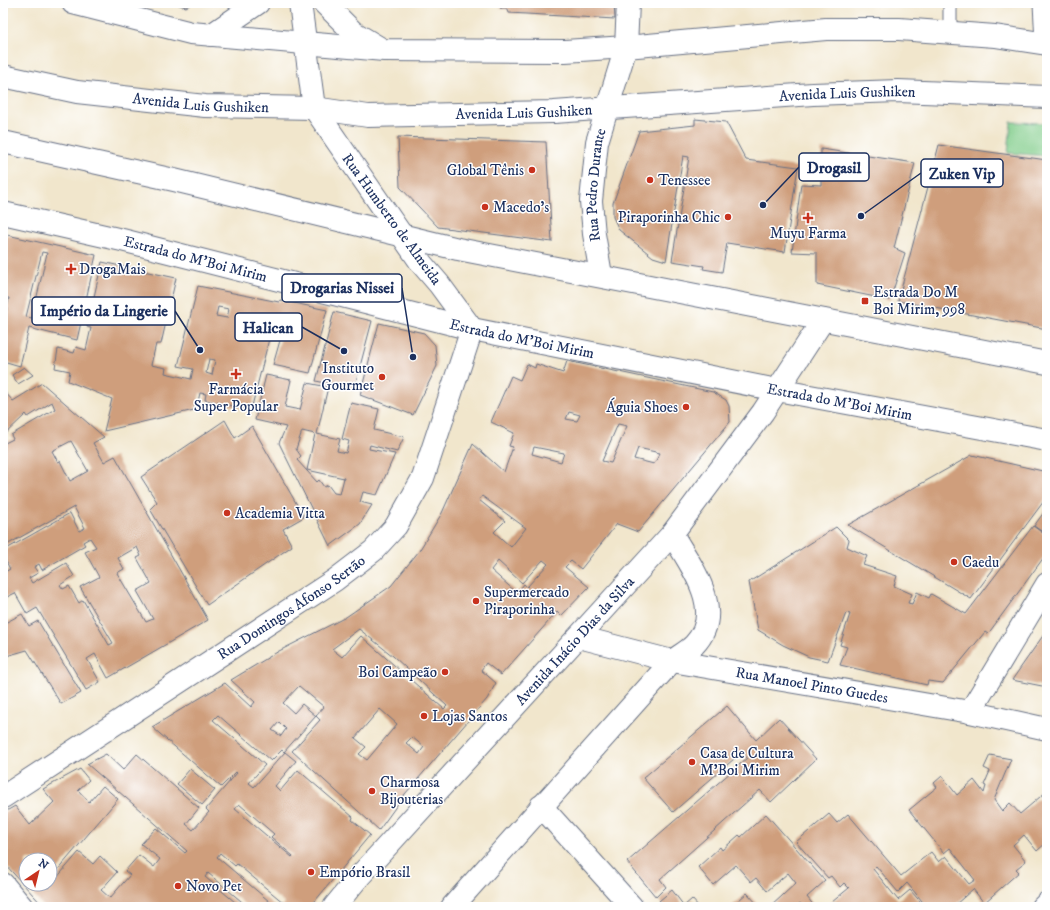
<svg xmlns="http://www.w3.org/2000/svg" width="1050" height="910" font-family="'IM FELL DW Pica',serif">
<rect width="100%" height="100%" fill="#fff"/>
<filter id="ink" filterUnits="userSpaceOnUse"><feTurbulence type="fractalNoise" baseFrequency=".025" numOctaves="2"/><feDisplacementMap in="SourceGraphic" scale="8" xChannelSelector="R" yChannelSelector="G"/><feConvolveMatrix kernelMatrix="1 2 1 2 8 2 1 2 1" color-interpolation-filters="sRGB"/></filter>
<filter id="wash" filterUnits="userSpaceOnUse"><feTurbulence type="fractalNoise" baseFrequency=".012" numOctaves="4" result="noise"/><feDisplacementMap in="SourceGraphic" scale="16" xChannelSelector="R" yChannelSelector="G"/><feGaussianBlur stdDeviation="0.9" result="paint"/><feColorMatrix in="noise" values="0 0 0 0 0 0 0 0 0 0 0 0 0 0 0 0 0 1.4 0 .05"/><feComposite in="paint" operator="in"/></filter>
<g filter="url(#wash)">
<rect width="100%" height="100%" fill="#f1e6cc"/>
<path fill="#82cd8b" stroke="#4e7e74" d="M1011,122L1047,123V156L1008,153Z"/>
<g id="blocks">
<path fill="#cf9e7b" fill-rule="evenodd" d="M173,3H193L186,7Z
M500,3H614L615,19L509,13L508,9H501Z
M695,119L726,122L746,160L798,167L785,252L727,243L722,272L703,269L704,266L672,261L689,157L683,156L666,261L653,257L619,230L613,217V203L639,131L695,125Z
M398,137L546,142L552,242L438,227L400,187Z
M939,145L1047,160V329L898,301Z
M821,149L915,163L894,248L905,253L890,300L817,285V253L792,252L801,184L821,185Z
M3,234L96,255L77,340L29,328L20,366L3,361V318H5L9,298L3,297ZM42,252L47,253L32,318L26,317Z
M102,262L176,278L161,344H156L151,365L166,368L165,373L191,379L193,369L178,366L198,286L279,302L280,300L327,310L310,373L273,365L281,337L270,335L251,410L205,400L206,394L200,393L197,406H195L194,410L104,431L112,399L68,381L70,371L55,368L58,349L74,353L76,347L86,350L91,328L87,327ZM218,307L229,309L227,318L216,316ZM209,359L215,360L212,375L206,373Z
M334,312L372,321L354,389L316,381Z
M379,323L424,333L435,345L437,366L413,415L360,395Z
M567,361L713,392L726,400L729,406L730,422L638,532L617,524L581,569L571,561L565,567L589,587L561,616L557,612L501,675L486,663L481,670L496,683L487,699L405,794L379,830L292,751L320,720L316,716L284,752L282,750L271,761L218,715L213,720L265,765L249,783L254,787L285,752L296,761L275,786L280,791L298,770L353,817L352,820L370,835L310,907H283L281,906L284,903L237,864L235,866L220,853L217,857L276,907H248L208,873L205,877L241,907H44L3,862V813L15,806L30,825L54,802L43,789L80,769L89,780L78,790L89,802L103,786L118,799L50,879V860H26V884H45L48,888L79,852L93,864L100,856L117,872L101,890L110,898L130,875L125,871L139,855L154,867L160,859L141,844L156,828L185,853L187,851L87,764L106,754L123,770L137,754L199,808L186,824L193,830L209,812L206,809L237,773L236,772L221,787L152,727L225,683L251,707L255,702L231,680L279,651L346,617L391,586L419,551L442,513L473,444L504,472L513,447L509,446L514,433L491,422L511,376L520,380L527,364L535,368L536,364L563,373ZM569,412L580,415L577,421L566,419ZM618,424L627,426L611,463L602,461ZM534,447L564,453L561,462L532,454ZM638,448L660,453L654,464L634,459ZM482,496L526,528L511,547L494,532L505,521L479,500ZM543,560L548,564L527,587L524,584L517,593L491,570L498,561L522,583ZM359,629L393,656L447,706L444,709L361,636L342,657L332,649ZM299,686L324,707L316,716L302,704L294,713L283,703ZM380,709L397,724L367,760L359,754L366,747L355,738ZM279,722L286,729L281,736L272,730ZM412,737L424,747L419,754L406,743ZM239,804L274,834L271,837L293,856L292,857L235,809Z
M24,367L33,375L18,384L12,375Z
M266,375L291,380L285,407L300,410L307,383L328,387L317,434L340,439L337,451L346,453L349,441L342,439L351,403L379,409L374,430L404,437L397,452L370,445L369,449L395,454L377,495L363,492L360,502L372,505L360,524L330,546L279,443L286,427L255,420ZM302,431L315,434L307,470L344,478L340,494L334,493L328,485L324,487L319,480L317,482L297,460L301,456L296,449Z
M42,383L104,437L93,443L104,462L115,456L208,620L108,678L95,654L87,659L100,682L86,690L37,608L27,614L15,593L3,599V573L10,569L3,556V551L70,513L79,531L85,528L74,507L3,547V444L13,439L11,435L55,409L52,402L28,417L26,414L3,436V390L13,401ZM71,441L88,471L70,481L60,461L58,462L52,451ZM90,538L96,547L85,552L99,577L80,587L113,643L109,645L83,600L79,603L69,586L63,589L60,585L74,576L66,563L32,583L29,578L38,573L34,567L39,564L42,570L85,545L83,542ZM137,547L141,556L137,558L151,583L137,591L153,619L146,622L117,573L124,569L118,558Z
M225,420L235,438L252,426L304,517L283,529L292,546L207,605L150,509L157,502L141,477Z
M972,455L1047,472V497L971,599L848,525Z
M1047,508V535L1034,526Z
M1033,526L1047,536V553L988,634L985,632L943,683L928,681L927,685L840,665L847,647L840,645L850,614L846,613L828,661L809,657L783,645L758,630L749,582L836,527L849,540L847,547L867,556L863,565L897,576L894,586L912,594L908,603L912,604L917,592L929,598L931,594L966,614Z
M22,614L29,626L38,621L81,693L61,704L27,650L3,657V624Z
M1047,630V687L1012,680Z
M727,706L756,740L779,718L816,759L771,802L760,790L660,879L666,887L656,897L627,862L747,758L742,752L673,812L643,778Z
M990,755L1011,759L994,800L1002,811L1010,803L1020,814L1047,791V842L1037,851L1024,835L1013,845L1026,861L1016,869L1019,872L984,903L973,889L955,905L957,907H927L907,883L898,892L876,866L873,869L898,900L910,890L925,907H826L849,888L844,883L840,887L831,876L828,878L796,842L829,814L837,823L848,814L901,876L931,852L939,862L946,856L969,884L975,880L950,848L944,853L909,810L937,787L934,783L942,776L957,795L974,780L984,793L986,786L984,785L990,771L984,768Z
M190,769L215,790L202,805L177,784Z
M766,814L825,881L807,897L815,907H804L800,903L796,907H770L796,883L788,873L767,891L756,878L751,882L736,865L713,885L698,867L720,847L722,850L739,835L741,837Z
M672,890L684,906L692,899L699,907H664L659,901Z
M747,893L760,907H731Z"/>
</g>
</g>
<g filter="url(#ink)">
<use href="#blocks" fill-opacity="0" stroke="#666f84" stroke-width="1"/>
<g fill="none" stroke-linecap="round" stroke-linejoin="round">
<g stroke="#666f84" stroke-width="15">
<path id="service" d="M950,3V33
M1040,3L1042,43"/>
</g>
<g stroke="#666f84" stroke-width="24">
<g id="minor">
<path id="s1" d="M601,275L594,234L591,201L597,142L626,47L628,3"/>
<path id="s2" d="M579,637L672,661L970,712L1047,729"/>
<path d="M970,712L1047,584"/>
<path id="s3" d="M3,797L335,580L373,551L396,526L423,478L472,329L439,284L421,263L314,108L300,3"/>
<path d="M541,806L632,907"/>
<path d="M3,884L22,907"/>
<path id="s4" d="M334,907L357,879L672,534L763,412L823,320"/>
<path d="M452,907L672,661C679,656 688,651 694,645C727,611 690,565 672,534"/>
<path d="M1043,907L1047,903"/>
</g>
</g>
<g stroke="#666f84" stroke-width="24">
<g id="secondary">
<path d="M73,3L191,33L384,50L565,51L626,47L826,29H899L995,36L1047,44"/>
<path d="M324,3L353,32L378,47"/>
<path d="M211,35L258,3"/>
<path id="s5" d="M3,76L77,92L205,106L314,108L368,116L554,112L813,94L898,91L1047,97"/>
</g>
</g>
<g stroke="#666f84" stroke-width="24">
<g id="primary">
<path d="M3,142L174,180L458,249L1047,363"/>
<path id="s6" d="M3,213L122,240L472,329L777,390L1047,440"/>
</g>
</g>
<use href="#service" stroke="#fff" stroke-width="13"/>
<use href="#minor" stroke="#fff" stroke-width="22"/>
<use href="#secondary" stroke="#fff" stroke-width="22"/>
<use href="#primary" stroke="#fff" stroke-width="22"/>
</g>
</g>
<g fill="#c8321e" stroke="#fff" stroke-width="1.5">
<circle cx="532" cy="170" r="4"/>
<circle cx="650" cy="180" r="4"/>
<circle cx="485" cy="207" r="4"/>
<circle cx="728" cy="217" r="4"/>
<path d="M806 212h4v4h4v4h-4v4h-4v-4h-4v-4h4z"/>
<path d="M69 263h4v4h4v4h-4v4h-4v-4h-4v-4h4z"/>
<rect x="861" y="297" width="8" height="8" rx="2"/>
<path d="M234 368h4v4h4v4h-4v4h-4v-4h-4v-4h4z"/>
<circle cx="382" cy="377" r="4"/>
<circle cx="686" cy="407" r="4"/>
<circle cx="227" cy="513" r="4"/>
<circle cx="954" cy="562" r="4"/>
<circle cx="476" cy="601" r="4"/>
<circle cx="445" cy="672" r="4"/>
<circle cx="424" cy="716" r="4"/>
<circle cx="692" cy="762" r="4"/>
<circle cx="372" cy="791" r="4"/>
<circle cx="311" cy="872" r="4"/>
<circle cx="178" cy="886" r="4"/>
</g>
<g text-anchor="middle" stroke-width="3" stroke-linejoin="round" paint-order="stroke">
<g font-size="15" fill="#1b2f5e" stroke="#fff">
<text dy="5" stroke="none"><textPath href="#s5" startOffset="848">Avenida Luis Gushiken</textPath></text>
<text dy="5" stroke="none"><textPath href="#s5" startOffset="200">Avenida Luis Gushiken</textPath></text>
<text dy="5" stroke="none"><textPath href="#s5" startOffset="524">Avenida Luis Gushiken</textPath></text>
<text dy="5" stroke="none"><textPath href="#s1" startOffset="91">Rua Pedro Durante</textPath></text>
<text transform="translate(392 219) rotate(54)" y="5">Rua Humberto de Almeida</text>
<text dy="5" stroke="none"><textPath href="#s6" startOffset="198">Estrada do M'Boi Mirim</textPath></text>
<text dy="5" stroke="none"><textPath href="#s6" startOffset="534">Estrada do M'Boi Mirim</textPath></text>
<text dy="5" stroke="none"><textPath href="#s6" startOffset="858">Estrada do M'Boi Mirim</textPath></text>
<text dy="5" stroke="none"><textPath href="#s3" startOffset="345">Rua Domingos Afonso Sertão</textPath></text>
<text dy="5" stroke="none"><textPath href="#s4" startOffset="359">Avenida Inácio Dias da Silva</textPath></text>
<text dy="5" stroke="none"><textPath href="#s2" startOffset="238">Rua Manoel Pinto Guedes</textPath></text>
</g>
<g font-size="15" fill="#1b2f5e" stroke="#fff" text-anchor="start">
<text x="524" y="175" text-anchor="end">Global Tênis</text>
<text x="658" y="185">Tenessee</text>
<text x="493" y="212">Macedo's</text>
<text x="720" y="222" text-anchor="end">Piraporinha Chic</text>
<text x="808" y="238" text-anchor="middle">Muyu Farma</text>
<text x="79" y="274">DrogaMais</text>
<text x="873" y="297">Estrada Do M<tspan x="873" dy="17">Boi Mirim, 998</tspan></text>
<text x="374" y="373" text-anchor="end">Instituto<tspan x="374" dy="17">Gourmet</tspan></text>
<text x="236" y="394" text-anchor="middle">Farmácia<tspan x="236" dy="17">Super Popular</tspan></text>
<text x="678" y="412" text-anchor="end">Águia Shoes</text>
<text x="235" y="518">Academia Vitta</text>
<text x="962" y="567">Caedu</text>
<text x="484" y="597">Supermercado<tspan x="484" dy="17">Piraporinha</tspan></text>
<text x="437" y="677" text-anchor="end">Boi Campeão</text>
<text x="432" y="721">Lojas Santos</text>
<text x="700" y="758">Casa de Cultura<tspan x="700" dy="17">M'Boi Mirim</tspan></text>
<text x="380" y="787">Charmosa<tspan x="380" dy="17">Bijouterias</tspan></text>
<text x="319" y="877">Empório Brasil</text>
<text x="186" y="891">Novo Pet</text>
</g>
</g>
<path fill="none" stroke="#1b2f5e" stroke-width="1.5" d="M763 205L799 167M861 216L921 173M413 357L402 288M200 350L175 311M344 351L302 327"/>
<g fill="#1b2f5e" stroke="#fff" stroke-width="1.5">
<circle cx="763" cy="205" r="4"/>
<circle cx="861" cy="216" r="4"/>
<circle cx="413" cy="357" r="4"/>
<circle cx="200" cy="350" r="4"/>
<circle cx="344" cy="351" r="4"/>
</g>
<g fill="#fff" stroke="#1b2f5e" stroke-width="1.5">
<rect x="799" y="153" width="70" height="28" rx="4"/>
<rect x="921" y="159" width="82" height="28" rx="4"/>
<rect x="282" y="274" width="120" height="28" rx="4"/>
<rect x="32" y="297" width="143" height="28" rx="4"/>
<rect x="235" y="313" width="67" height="28" rx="4"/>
</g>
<g font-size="16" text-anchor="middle" font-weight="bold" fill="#1b2f5e">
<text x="834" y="173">Drogasil</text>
<text x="962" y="179">Zuken Vip</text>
<text x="342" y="293">Drogarias Nissei</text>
<text x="104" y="316">Império da Lingerie</text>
<text x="268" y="333">Halican</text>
</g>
<rect width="1050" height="910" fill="none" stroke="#fff" stroke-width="16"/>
<g transform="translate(38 872) rotate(35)"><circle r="19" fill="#ffffff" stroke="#a4acbf"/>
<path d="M0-3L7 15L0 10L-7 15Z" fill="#c8321e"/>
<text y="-6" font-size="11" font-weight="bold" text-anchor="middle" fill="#1b2f5e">N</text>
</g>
</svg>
